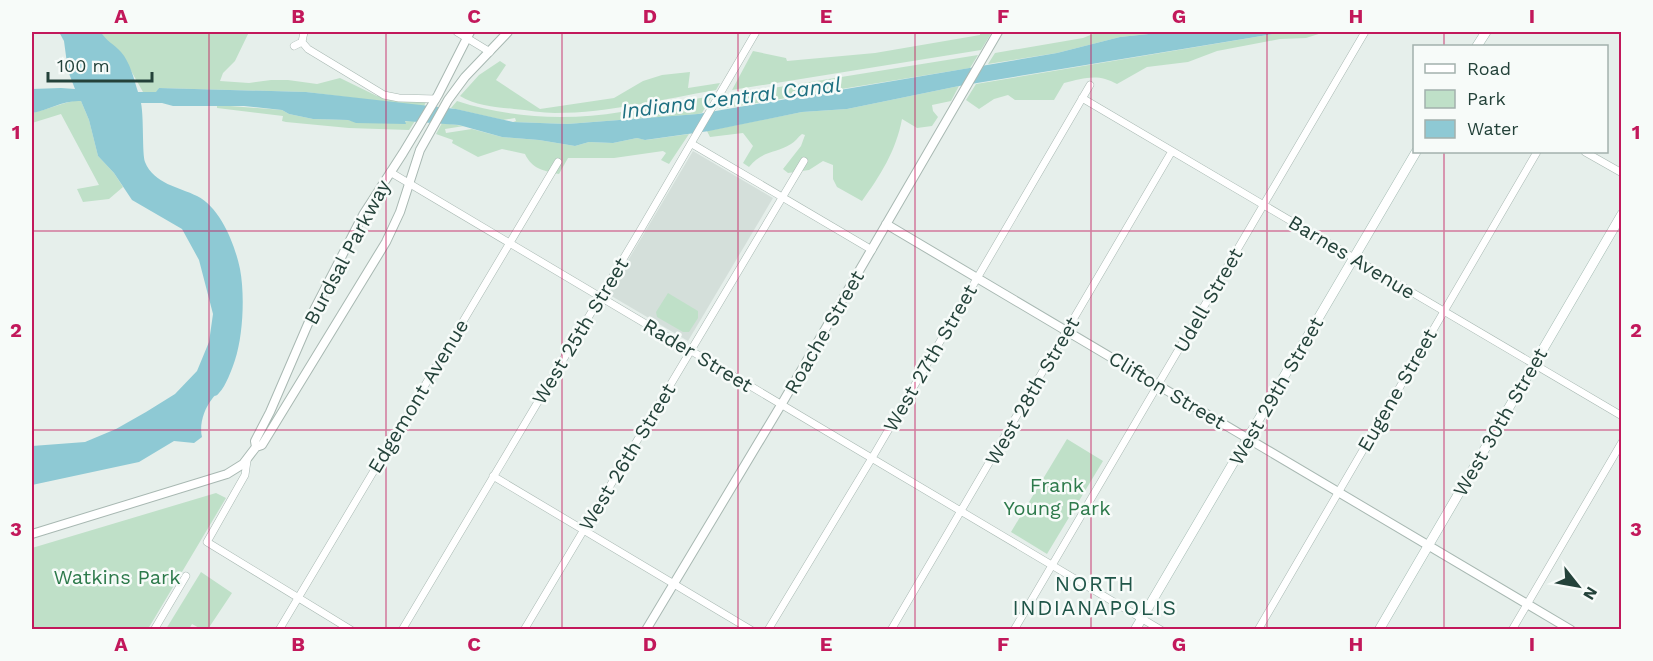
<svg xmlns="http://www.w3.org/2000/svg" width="1653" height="661" font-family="'Work Sans',sans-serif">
<rect width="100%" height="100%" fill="#e6efeb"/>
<path fill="#d4dfda" d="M693,151L773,198L688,341L608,294Z"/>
<path fill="#bfe0c8" d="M101,32H249L235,61L223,73L220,81L249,83L271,80H288L317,84L340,78L377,96L426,102L424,106H418L306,92L159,88L157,92H143L121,53L105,39Z
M980,32H992L981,50L732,90L753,51L786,58L787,61L875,53L980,35Z
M1098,32H1168L1120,37L1057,53L988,64L995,53L1083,38Z
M1285,32H1325L1306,38L1280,39L1217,51L1188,62L1147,67L1117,84C1098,73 1084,78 1064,83L1054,100H1015L1008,95L994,99L979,109L966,100L976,84Z
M978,55L970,68L719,109L728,97L735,94Z
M500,61L506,65L496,80L540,109L614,98L643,81L662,75L690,72L688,88L720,83L716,90C663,99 609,113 555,113C542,113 528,110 514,109C497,107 475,106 460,96L479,75Z
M959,86L951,101L932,105L933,111L938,117L932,126L917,128L902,119C896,151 880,176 862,201L837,187L833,179V165L823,161L809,170L788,173L783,169L801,146L805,135L802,134C798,137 795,142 791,144C775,154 763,150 749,167L743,163L753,146L743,133L710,137L707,131L802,112L847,109Z
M712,96L702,113L698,114L567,124L513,122L516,121L515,118L503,120L451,108L457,101C509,118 567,121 621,112C651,108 681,101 712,96Z
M73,101H81L89,120L98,156L114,173L123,187L109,199L83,202L77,189L99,185L61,114L32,123V113C46,110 59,104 73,101Z
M217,105L282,110L289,114L313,119L348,120L360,123L415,121L409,130L349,128L286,122L282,121L283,116L217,108Z
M442,123L464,126L445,129L446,133L472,129L502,137L539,140L575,146L589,142L613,143L637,138L646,140L689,134L669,164L661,160L666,153L663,151L614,158H568L559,174C544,171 532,169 525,154L502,149L478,157L452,143L453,140L436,134Z
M668,293L698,311V318L689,332H683L657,317L656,312Z
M1067,439L1103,461L1047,554L1011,532Z
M216,493L226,498L148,629H32V548Z
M201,572L232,593L208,629H201L192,624L189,629H166Z"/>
<path fill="#8ec9d4" d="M59,32H101C106,41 114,44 121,52C130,62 134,79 138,92H156L159,88L306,92L456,109L513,122L567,124L698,114L1057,53L1120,37L1168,32H1285L959,86L847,109L802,112L709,131L645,140L637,138L613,143L589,142L575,146L539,140L502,137L459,125L405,121L406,124L356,123L348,120L313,119L289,114L282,110L244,106H173L162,103H141C144,118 142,153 145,162C154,184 179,187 197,196C221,208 235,245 240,269C245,295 243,336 235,360C232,369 226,386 219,393C215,398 216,393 212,399C204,409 199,425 202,437L194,443L174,441L139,462L32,485V446L85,442L116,429L146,412L175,394L197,371L209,342L213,314L199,260L182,229L132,200L114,173L98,156L89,120L81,101C63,100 49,110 32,113V89L61,88L75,89L68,71L64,41Z"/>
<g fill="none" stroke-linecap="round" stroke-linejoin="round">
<g stroke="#a8b8b2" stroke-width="8">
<path id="minor" d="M457,32L490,52
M302,42L308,49L384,95L399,98L436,99
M294,46L302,42L304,32
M1082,98L1622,416
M692,144L872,250
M1585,152L1622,173
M390,172L1161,630
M247,461L245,475L207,542L351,630
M493,476L751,630
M154,630L186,576
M279,630L558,162
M402,630L641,229L756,32
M524,630L804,161
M768,630L872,458L1090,85
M891,630L1172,151
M1014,630L1365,32
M1258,630L1537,152
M1512,630L1622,442"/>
</g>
<g stroke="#a8b8b2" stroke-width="10">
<path id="tertiary" d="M886,224L1571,630
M256,447L255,441L270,412L314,310L363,215L403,153L438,95L470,32
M32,534L227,474L243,464L256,447L262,445L386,242L400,212L420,150L448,100L465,77L508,32
M646,630L784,400L998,32"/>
</g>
<g stroke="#a4bbb3" stroke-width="10">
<path id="secondary" d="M1477,46L1486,32
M1135,630L1416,152
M1379,630L1622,214"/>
</g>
<use href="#minor" stroke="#fff" stroke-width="7"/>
<use href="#tertiary" stroke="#fff" stroke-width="8"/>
<use href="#secondary" stroke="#fff" stroke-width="9"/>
</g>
<path fill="none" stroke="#c2185b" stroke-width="1.5" stroke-opacity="0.55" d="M209,32V630M386,32V630M562,32V630M738,32V630M915,32V630M1091,32V630M1267,32V630M1444,32V46M1444,152V630M32,231H1622M32,430H1622"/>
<g text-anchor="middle" stroke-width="5" stroke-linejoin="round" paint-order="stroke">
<g font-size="20" fill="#24423a" stroke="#f7fbf9">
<text transform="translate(347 252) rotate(-62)" y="7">Burdsal Parkway</text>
<text transform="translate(1352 257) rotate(31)" y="7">Barnes Avenue</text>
<text transform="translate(1208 300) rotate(-60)" y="7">Udell Street</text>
<text transform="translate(580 331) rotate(-59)" y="7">West 25th Street</text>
<text transform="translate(824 332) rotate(-60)" y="7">Roache Street</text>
<text transform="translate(698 355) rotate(31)" y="7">Rader Street</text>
<text transform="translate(930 358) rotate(-60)" y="7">West 27th Street</text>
<text transform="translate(1167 390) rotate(31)" y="7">Clifton Street</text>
<text transform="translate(1397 390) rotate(-60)" y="7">Eugene Street</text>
<text transform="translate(1032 391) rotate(-60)" y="7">West 28th Street</text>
<text transform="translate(1276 391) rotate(-60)" y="7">West 29th Street</text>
<text transform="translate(418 396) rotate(-59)" y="7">Edgemont Avenue</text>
<text transform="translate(1500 422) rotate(-60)" y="7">West 30th Street</text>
<text transform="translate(627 457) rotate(-59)" y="7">West 26th Street</text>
</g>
<g font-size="20" fill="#2d7a4b" stroke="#f7fbf9">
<text x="1057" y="492">Frank<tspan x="1057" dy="23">Young Park</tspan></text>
<text x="117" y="584">Watkins Park</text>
</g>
<g font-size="21" font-style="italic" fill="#1c6f80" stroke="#f7fbf9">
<text transform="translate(731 98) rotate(-7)" y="7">Indiana Central Canal</text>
</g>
<g font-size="21" letter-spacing="1.5" fill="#1f5548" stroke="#f7fbf9">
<text x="1095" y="591">NORTH<tspan x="1095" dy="24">INDIANAPOLIS</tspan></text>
</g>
</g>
<rect width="1653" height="661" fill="none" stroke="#f7fbf9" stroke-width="66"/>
<rect x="1413" y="45" width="195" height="108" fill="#f7fbf9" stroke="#a3b1ad" stroke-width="1.5"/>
<rect x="1425" y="64" width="30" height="9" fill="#ffffff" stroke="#a3b1ad" stroke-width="1.5"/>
<text x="1467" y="75" font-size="18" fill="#24423a">Road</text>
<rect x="1425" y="90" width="30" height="18" fill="#bfe0c8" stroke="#a3b1ad" stroke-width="1.5"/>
<text x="1467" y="105" font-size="18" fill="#24423a">Park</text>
<rect x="1425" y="120" width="30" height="18" fill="#8ec9d4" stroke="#a3b1ad" stroke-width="1.5"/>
<text x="1467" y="135" font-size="18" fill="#24423a">Water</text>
<g transform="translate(1578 586) rotate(121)" stroke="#f7fbf9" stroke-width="4.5" paint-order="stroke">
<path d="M0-4.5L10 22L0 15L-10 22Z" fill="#24423a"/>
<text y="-9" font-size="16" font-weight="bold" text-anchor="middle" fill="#24423a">N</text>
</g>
<path d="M48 72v9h104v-9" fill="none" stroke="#24423a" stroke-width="3"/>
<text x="57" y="72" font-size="18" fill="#24423a" stroke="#f7fbf9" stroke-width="4.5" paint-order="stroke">100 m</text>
<rect x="33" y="33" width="1587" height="595" fill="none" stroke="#c2185b" stroke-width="2"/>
<g font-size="20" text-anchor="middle" font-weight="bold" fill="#c2185b">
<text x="121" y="23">A</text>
<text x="298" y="23">B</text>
<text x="474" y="23">C</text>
<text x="650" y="23">D</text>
<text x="826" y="23">E</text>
<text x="1003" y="23">F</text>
<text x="1179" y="23">G</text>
<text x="1356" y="23">H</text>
<text x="1532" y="23">I</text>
<text x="16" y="139">1</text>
<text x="1636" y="139">1</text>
<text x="16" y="337">2</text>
<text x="1636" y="337">2</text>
<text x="16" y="536">3</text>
<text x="1636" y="536">3</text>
<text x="121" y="651">A</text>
<text x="298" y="651">B</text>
<text x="474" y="651">C</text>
<text x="650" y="651">D</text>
<text x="826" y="651">E</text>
<text x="1003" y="651">F</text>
<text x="1179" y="651">G</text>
<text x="1356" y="651">H</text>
<text x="1532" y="651">I</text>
</g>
</svg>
